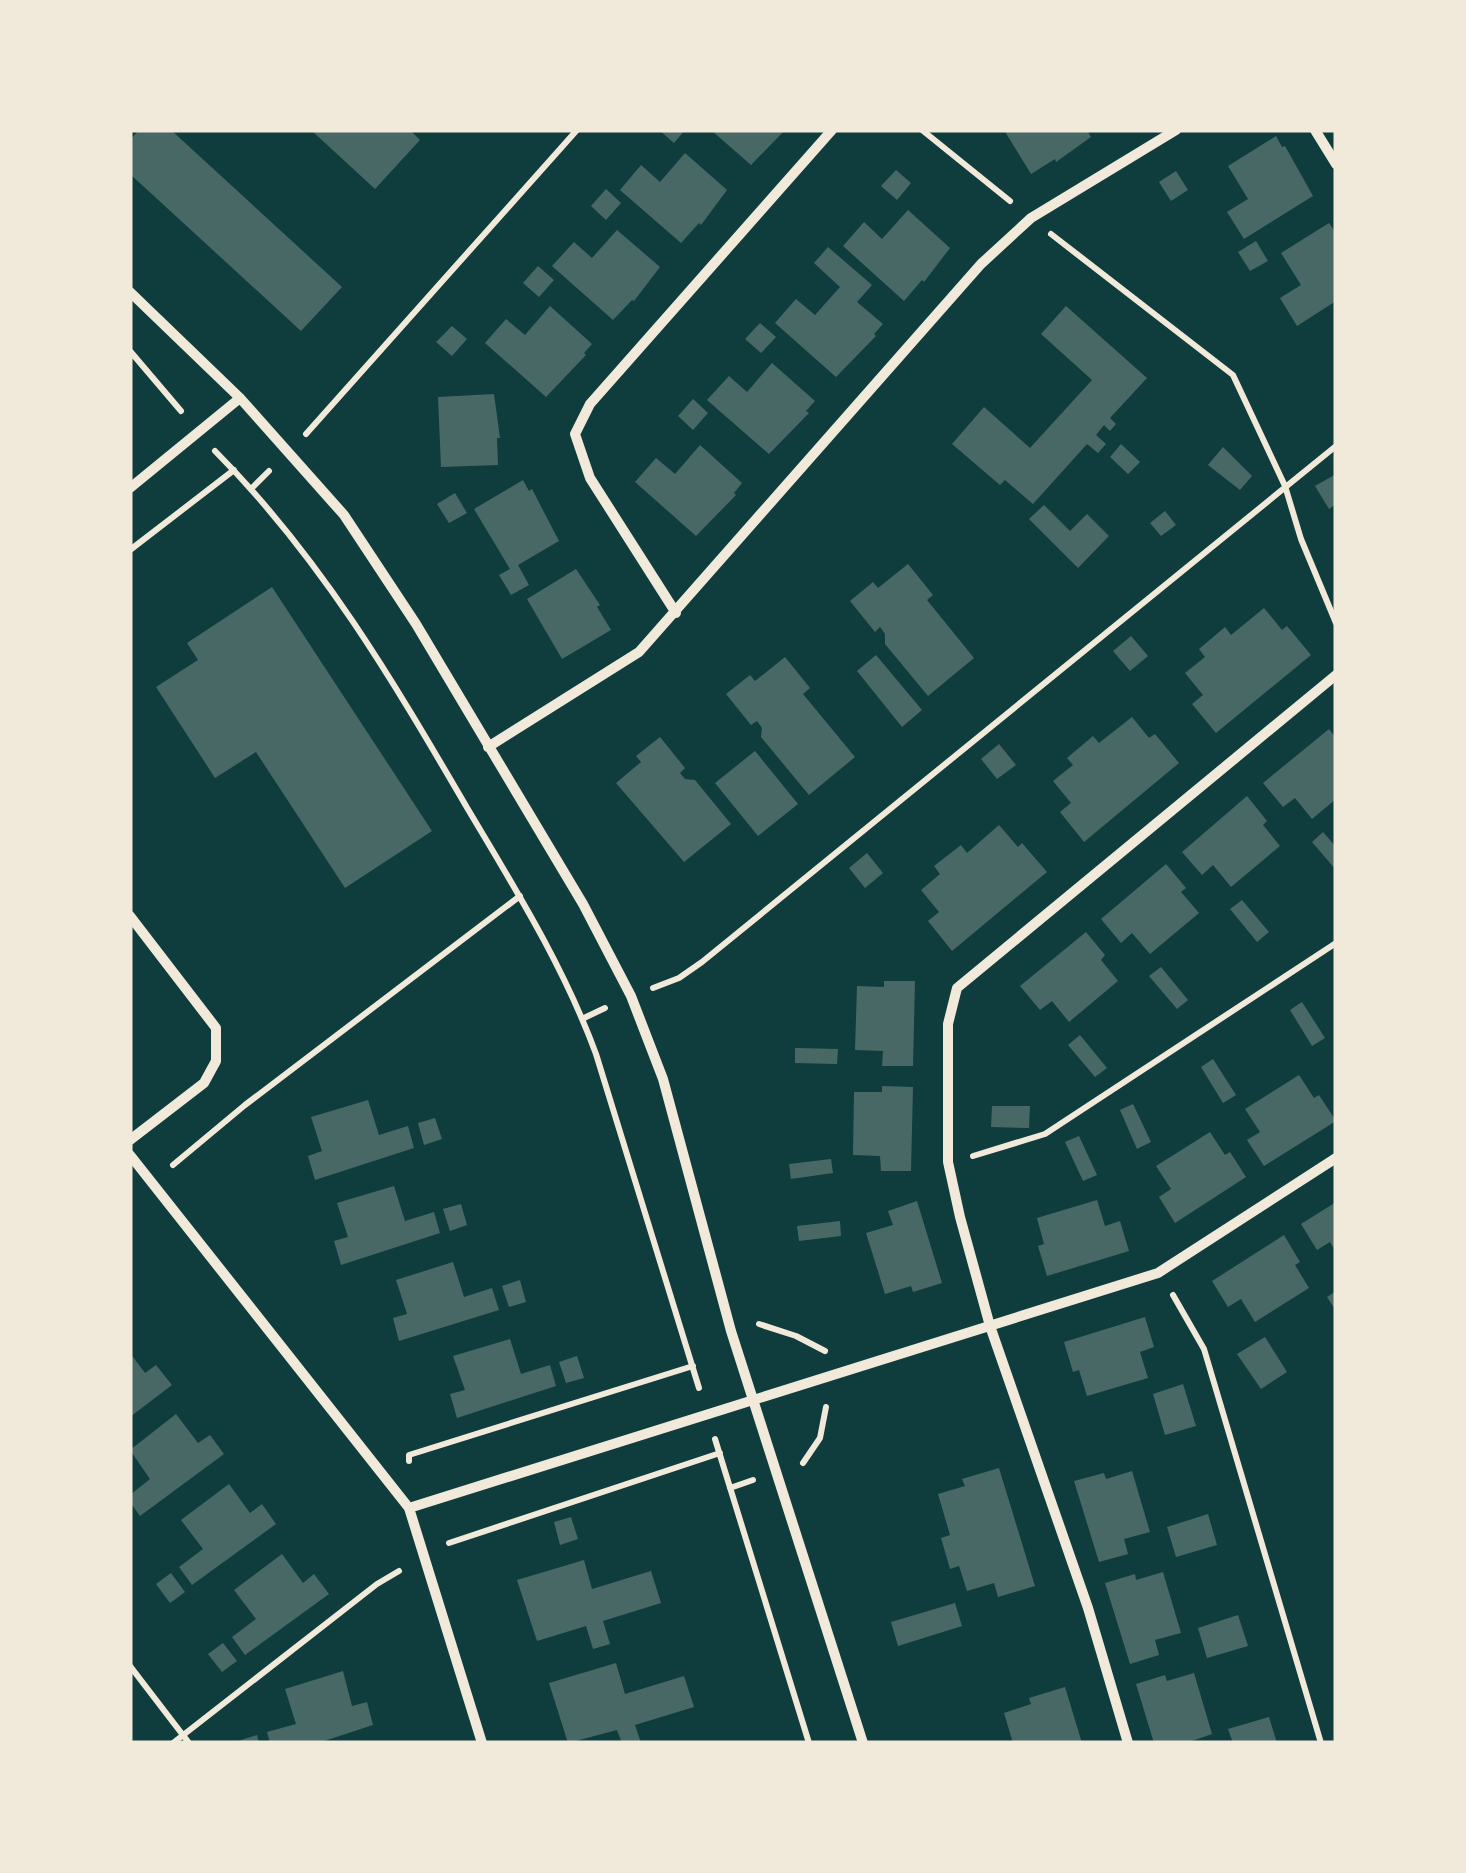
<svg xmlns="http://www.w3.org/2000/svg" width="1466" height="1873" font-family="Raleway,sans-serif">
<rect width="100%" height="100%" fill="#0f3d3e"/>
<path fill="#486865" d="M139,130H171L342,287L301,331L130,174V140Z
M311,130H410L420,140L375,189Z
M659,130H685L674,143Z
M711,130H785L751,165Z
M1004,130H1087L1091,137L1056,162L1055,159L1031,174Z
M1276,136L1282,147L1285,146L1313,196L1244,239L1227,212L1248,199L1228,166Z
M685,153L727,190L701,225L699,223L681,243L620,190L641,165L660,182Z
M896,170L911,183L897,200L881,186Z
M1176,171L1188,190L1171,201L1159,182Z
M606,189L621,203L606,220L591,206Z
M908,210L950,248L924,282L922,280L904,301L843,246L864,222L882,239Z
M1329,223L1336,233V301L1297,326L1280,298L1301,285L1281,253Z
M617,230L660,267L634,301L632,300L613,320L552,266L574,242L592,258Z
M1256,241L1268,261L1250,271L1238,252Z
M828,247L872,285L857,302L883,324L874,334L876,336L836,377L775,323L796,299L815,315L840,287L814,263Z
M538,266L554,280L539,297L523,283Z
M550,306L592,344L584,353L586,355L546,397L485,343L506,319L525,335Z
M1066,306L1147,378L1110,418L1116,424L1110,431L1104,425L1096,435L1106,444L1098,453L1087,444L1033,504L1005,480L1000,485L952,444L984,407L1030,448L1092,380L1041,334Z
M760,323L776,337L761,353L745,339Z
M452,326L467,339L452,356L436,342Z
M772,363L815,401L806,411L809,413L769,454L707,400L729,376L747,392Z
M494,394L500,438H497L498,465L441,467L438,397Z
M693,399L708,413L693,430L678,416Z
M1121,444L1140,462L1128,474L1110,457Z
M700,445L742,483L734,493L736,495L696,536L635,482L656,458L675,474Z
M1223,447L1252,476L1240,490L1208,465Z
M1336,474V504L1329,509L1315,486Z
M523,480L529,491L532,489L559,541L518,565L529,585L511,595L499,575L510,569L474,509Z
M455,493L467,513L449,523L437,504Z
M1044,505L1070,531L1087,514L1109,536L1078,568L1029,519Z
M1165,511L1176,525L1161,536L1150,523Z
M908,564L933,595L927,600L974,658L928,696L885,644V634L880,627L875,632L850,601L873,582L878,588Z
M576,569L600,605L597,607L611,630L562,659L527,599Z
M272,587L432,831L345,888L256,752L215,778L156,687L198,660L187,643Z
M1264,608L1282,630L1287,626L1311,655L1216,733L1192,704L1203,695L1185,673L1205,657L1199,649L1225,627L1231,635Z
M1131,636L1148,656L1130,671L1113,651Z
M876,655L922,710L902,727L857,671Z
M785,657L810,688L803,694L855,757L809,795L761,737L762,728L757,721L751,725L726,694L750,675L755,681Z
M1132,717L1149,738L1155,734L1179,763L1084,842L1060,812L1071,803L1053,781L1073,765L1067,758L1093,736L1099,743Z
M1329,729L1336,738V799L1312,819L1295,798L1283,807L1263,783Z
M660,737L685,768L680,773L685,779L695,780L731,824L684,862L616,783L641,762L636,756Z
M999,744L1016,765L997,779L981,759Z
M755,751L798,804L758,836L715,783Z
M1247,796L1267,821L1263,825L1280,846L1231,887L1213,865L1202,875L1182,852Z
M999,825L1018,847L1022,843L1047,872L952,951L928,921L939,912L921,890L940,874L934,866L961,845L967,853Z
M1323,832L1336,847V870L1312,842Z
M867,853L883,873L865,888L849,868Z
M1166,864L1186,888L1181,892L1199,913L1150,954L1132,933L1121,943L1101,919Z
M1242,900L1269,932L1257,942L1230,909Z
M1086,932L1105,955L1101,960L1118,981L1069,1022L1052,1001L1040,1010L1020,986Z
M1161,967L1188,1000L1177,1009L1149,976Z
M884,981H915L913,1066H882L883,1051L855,1050L857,986L884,987Z
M1302,1002L1325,1038L1312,1046L1290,1010Z
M1080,1035L1107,1068L1095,1077L1068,1045Z
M795,1048L838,1049L837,1064L795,1063Z
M1213,1059L1236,1095L1223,1103L1201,1067Z
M1299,1075L1314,1098L1319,1095L1336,1121L1264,1166L1247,1140L1260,1132L1245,1109Z
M882,1086L913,1087L911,1171H881L880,1156L853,1155L854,1092H882Z
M368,1100L379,1135L408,1126L414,1148L315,1180L308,1156L322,1151L311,1117Z
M1133,1104L1151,1142L1137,1149L1120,1110Z
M992,1106H1030L1029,1128L991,1127Z
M435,1118L442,1139L424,1145L418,1123Z
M1210,1132L1225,1155L1230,1152L1246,1177L1175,1223L1159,1197L1171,1189L1156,1166Z
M1079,1136L1097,1175L1083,1181L1065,1142Z
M831,1159L833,1173L791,1179L789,1164Z
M394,1186L405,1221L434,1212L440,1233L341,1265L334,1241L348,1237L337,1203Z
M1097,1200L1105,1226L1120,1221L1129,1251L1047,1276L1038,1246L1044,1244L1037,1218Z
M917,1201L942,1283L913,1292L911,1286L885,1294L866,1233L893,1225L888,1211Z
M1336,1202V1252L1330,1242L1317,1250L1301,1224Z
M461,1204L467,1225L450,1231L443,1209Z
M840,1221L841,1236L799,1241L797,1226Z
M1284,1235L1300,1262L1295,1265L1309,1288L1255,1322L1241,1299L1228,1307L1212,1281Z
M453,1262L464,1297L492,1288L499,1310L399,1341L393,1318L407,1314L396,1280Z
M520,1280L526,1302L509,1307L502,1286Z
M1336,1291V1311L1327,1297Z
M1145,1317L1154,1347L1140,1352L1148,1378L1087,1396L1079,1370L1073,1372L1064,1342Z
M1265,1337L1287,1372L1261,1389L1237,1354Z
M510,1339L521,1374L550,1365L556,1386L457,1418L450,1394L465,1390L453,1356Z
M130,1353L145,1373L156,1365L172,1385L130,1417Z
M577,1356L584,1378L566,1383L559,1362Z
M1183,1384L1196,1426L1165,1435L1153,1394Z
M176,1414L198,1443L210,1435L224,1454L140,1516L130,1502V1495L150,1479L130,1450Z
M999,1468L1035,1586L998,1597L994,1583L967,1591L959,1566L950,1569L941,1538L950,1535L938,1494L965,1486L962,1479Z
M1132,1471L1150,1532L1124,1539L1128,1554L1099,1562L1074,1481L1104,1473L1106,1479Z
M229,1484L250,1513L262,1504L276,1524L192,1585L179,1567L203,1549L181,1520Z
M1208,1514L1217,1545L1176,1557L1167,1527Z
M571,1517L578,1539L560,1545L554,1522Z
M282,1554L303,1583L314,1574L329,1594L245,1655L232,1637L256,1619L234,1590Z
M584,1560L592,1589L651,1571L661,1603L603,1621L610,1644L593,1649L586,1626L537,1641L517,1580Z
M1163,1572L1181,1633L1155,1640L1159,1655L1130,1664L1105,1583L1135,1574L1136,1580Z
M171,1573L185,1592L170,1603L156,1584Z
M955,1603L962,1626L898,1646L891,1622Z
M1238,1615L1248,1646L1207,1658L1198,1628Z
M223,1643L237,1661L222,1672L208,1654Z
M616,1663L625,1694L684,1676L694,1707L635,1725L641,1743H622L617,1730L568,1743L549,1683Z
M343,1671L352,1706L367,1702L373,1725L318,1743H270L267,1732L296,1724L285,1689Z
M1194,1673L1212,1734L1186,1743H1154L1136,1684L1165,1675L1167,1681Z
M1065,1687L1082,1743H1013L1004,1713L1031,1704L1029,1698Z
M1269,1717L1277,1743H1233L1228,1729Z
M257,1735L259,1743H235V1742Z"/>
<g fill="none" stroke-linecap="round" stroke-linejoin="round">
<path stroke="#f1e9da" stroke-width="6" d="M922,130L1010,201
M1051,234L1233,375L1285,486L1301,539L1336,623
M130,351L181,411
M306,434L577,130
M215,451C322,559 393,681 469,811C516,890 564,967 596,1054L699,1388
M252,488L269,471
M130,550L234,470
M653,988L679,978L702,962L1336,446
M584,1018L605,1008
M973,1156L1045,1134L1336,943
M173,1165L245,1105L520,896
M1173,1295L1204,1349L1321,1743
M759,1324L796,1336L825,1351
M715,1439L809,1743
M409,1461V1455L693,1366
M803,1463L820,1438L826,1407
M730,1488L753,1480
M449,1543L720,1453
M130,1666L189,1743
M173,1743L377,1584L399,1571"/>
<path stroke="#f1e9da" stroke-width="10" d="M1315,130L1336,164
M130,292L240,398L344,515L416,624L583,904L631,996L663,1079L731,1331L863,1743
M130,488L240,398
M676,613L590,478L575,434L590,404L832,130
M488,747L639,652L981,264L1031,218L1176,130
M130,916L216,1028V1061L204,1083L130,1140
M130,1155L409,1508L482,1743
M409,1508L1158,1273L1336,1158
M1128,1743L1088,1608L990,1326L960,1217L948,1162V1024L957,988L1336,675"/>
</g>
<rect width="1466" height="1873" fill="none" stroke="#f1e9da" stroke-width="265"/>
</svg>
